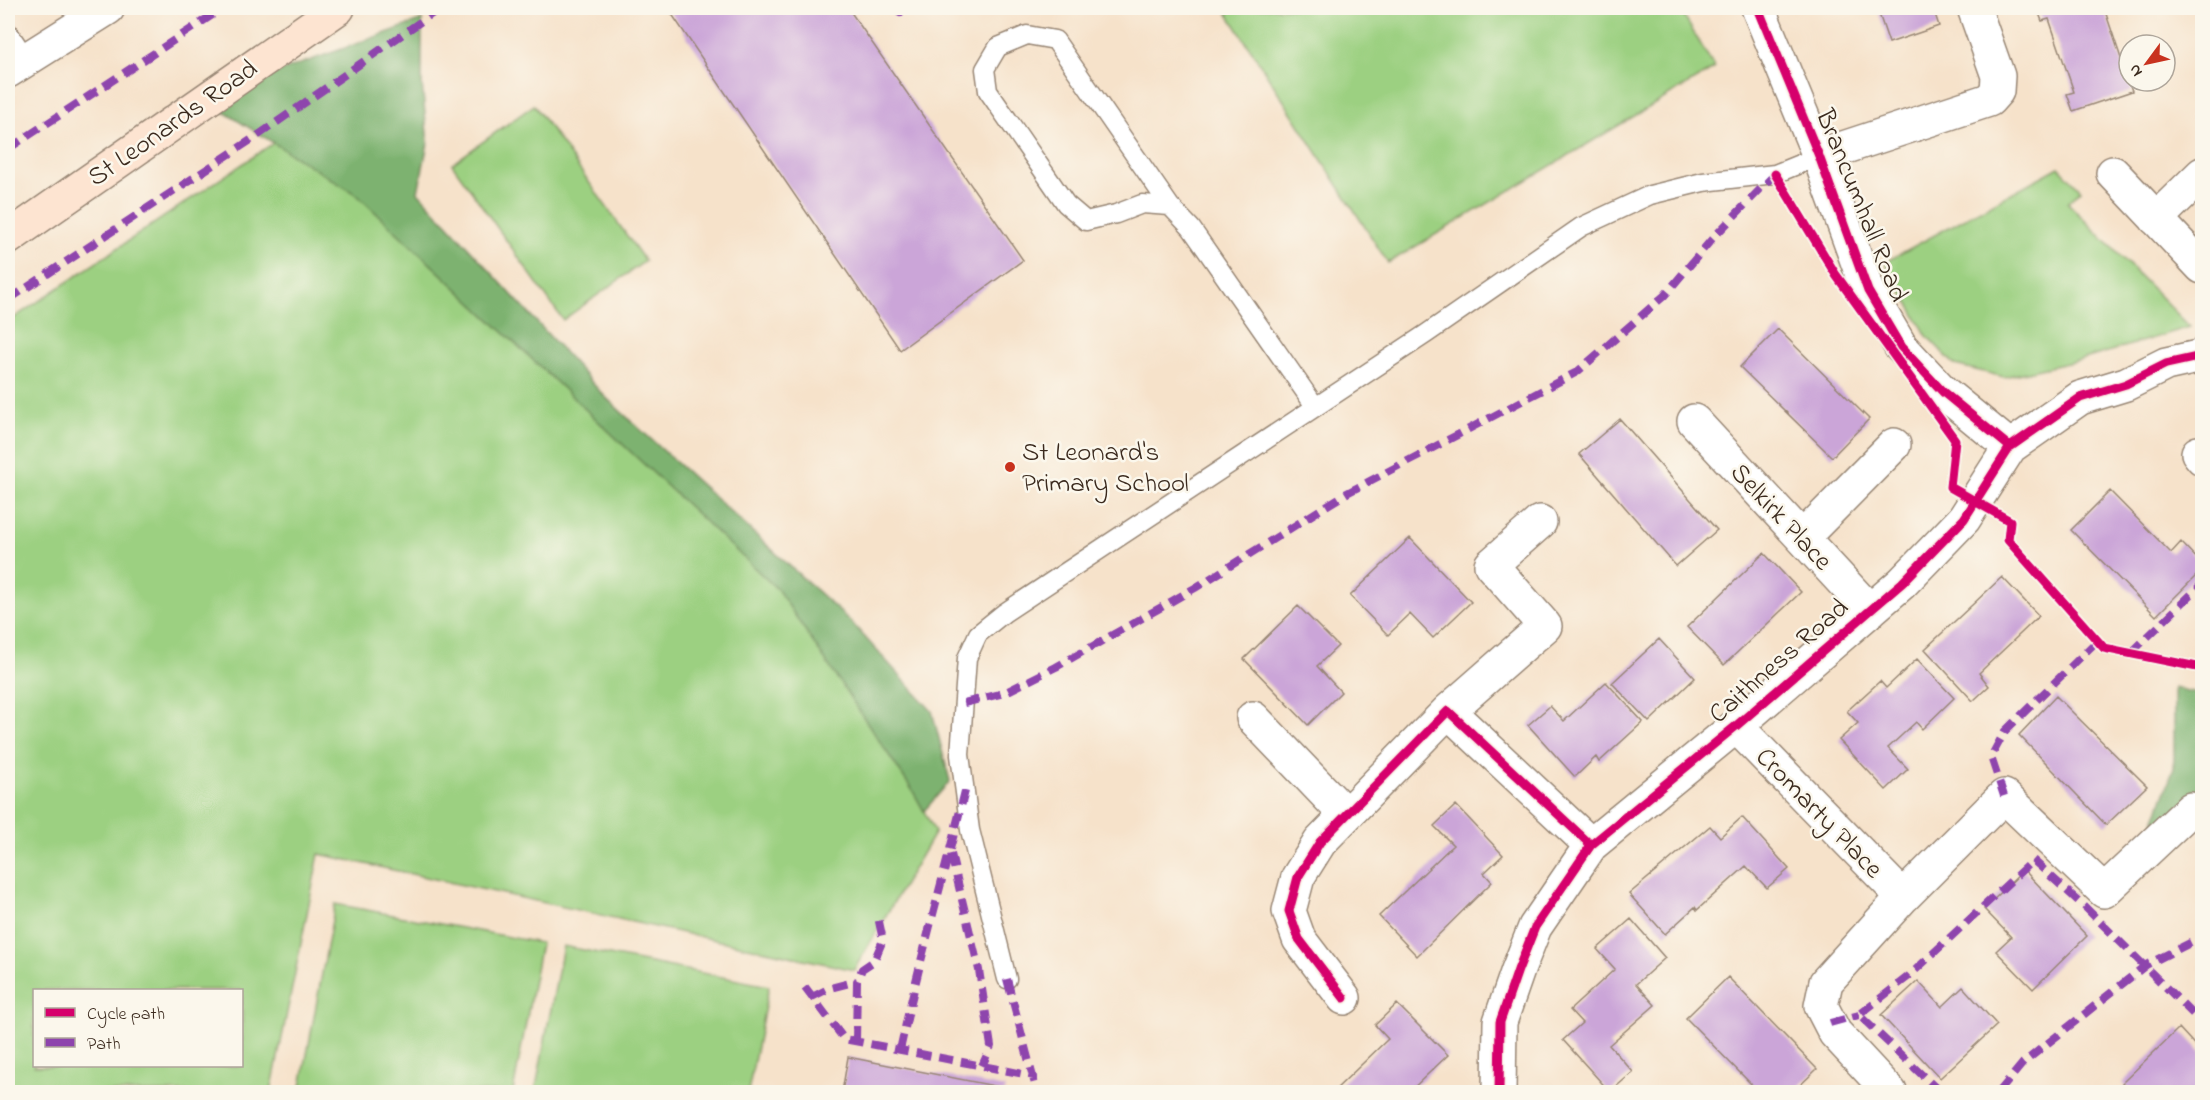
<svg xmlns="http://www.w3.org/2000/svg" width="2210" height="1100" font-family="'Indie Flower',sans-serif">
<rect width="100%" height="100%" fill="#fbf7ec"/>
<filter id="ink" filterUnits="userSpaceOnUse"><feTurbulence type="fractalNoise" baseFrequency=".0167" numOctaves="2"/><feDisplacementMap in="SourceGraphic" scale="12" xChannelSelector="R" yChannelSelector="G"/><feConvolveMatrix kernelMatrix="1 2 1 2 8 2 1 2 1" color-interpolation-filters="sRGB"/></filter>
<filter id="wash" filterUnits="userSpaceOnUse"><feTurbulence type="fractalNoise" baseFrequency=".008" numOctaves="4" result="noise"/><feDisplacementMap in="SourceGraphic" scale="24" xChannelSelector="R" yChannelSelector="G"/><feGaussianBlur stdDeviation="1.35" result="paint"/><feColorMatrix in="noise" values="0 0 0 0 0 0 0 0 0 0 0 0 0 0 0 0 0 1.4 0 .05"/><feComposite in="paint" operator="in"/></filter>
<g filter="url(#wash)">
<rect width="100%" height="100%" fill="#f6e2ca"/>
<path fill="#9cd081" stroke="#6c7d50" stroke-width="1.5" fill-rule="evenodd" d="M1224,8H1679L1715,68L1388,263Z
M534,105L645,261L563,320L452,164Z
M312,117L807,589L935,832L854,970L319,854L271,1092H8V322ZM34,990H242V1066H34Z
M2059,167L2081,190L2068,203L2190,327L2081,360L2004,377L1955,365L1927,336L1885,262Z
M335,904L541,943L513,1092H300Z
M563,946L769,986L748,1092H535Z"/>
<path fill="#7db26f" stroke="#5c6e46" stroke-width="1.5" d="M422,20V84L428,143L418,192L607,399L851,622L932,711L950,781L924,811L911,788L778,590L357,195L203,99Z
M2174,688L2202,694V810L2151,830L2174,768Z"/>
<g id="blocks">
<path fill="#cba5d8" d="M672,8H848L1023,260L900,350L669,10Z
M1877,8H1933L1939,26L1889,43Z
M2037,8H2104L2132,91L2073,111L2067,94L2074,92L2049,19L2042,21Z
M1778,329L1869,419L1832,457L1740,367Z
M1620,419L1717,530L1676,566L1579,454Z
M2110,491L2171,553L2181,542L2202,564V570L2156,616L2071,530Z
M1410,538L1471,602L1433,638L1410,614L1388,635L1350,596Z
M1764,553L1801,592L1724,665L1687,627Z
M2002,577L2039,616L1979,673L1989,686L1973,701L1925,649Z
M1298,606L1338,646L1317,666L1341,692L1308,725L1244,659Z
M1659,639L1695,678L1649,722L1612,683Z
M1917,659L1954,698L1922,729L1916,722L1888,748L1908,769L1886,790L1839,740L1858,723L1847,711L1880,681L1886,688Z
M1606,682L1643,722L1599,762L1596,757L1575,777L1528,725L1550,706L1564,721Z
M2056,696L2147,786L2106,825L2019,735Z
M1456,805L1503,855L1484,873L1492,882L1417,956L1379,916L1453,845L1434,826Z
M1742,817L1789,869L1767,888L1746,866L1697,910L1695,907L1665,934L1629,894L1710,826L1720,837Z
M2024,870L2087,936L2033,989L1996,951L2011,937L1984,909Z
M1631,919L1665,958L1636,984L1655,1005L1609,1045L1633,1072L1610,1092L1563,1040L1582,1023L1570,1010L1615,969L1597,949Z
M1728,977L1817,1069L1793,1092H1759L1686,1018Z
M1918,981L1942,1007L1963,987L1997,1025L1940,1078L1881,1015Z
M1397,1004L1448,1055L1409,1092H1333L1388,1039L1375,1025Z
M2179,1028L2202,1053V1092H2131L2122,1083Z
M848,1057L1005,1088L1004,1092H842Z"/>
</g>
</g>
<g filter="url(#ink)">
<use href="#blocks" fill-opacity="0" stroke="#988674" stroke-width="1.5"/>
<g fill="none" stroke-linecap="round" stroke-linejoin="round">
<g stroke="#988674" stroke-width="21">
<path id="lane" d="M8,32L27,60
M1170,206L1142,204L1116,214L1086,221L1066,204L988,91L985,69L998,47L1027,35L1055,40L1170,206L1191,228L1315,406
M1007,979L970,830L960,755L967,658L978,634L1004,613L1426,334L1581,227L1650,195L1703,182L1775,174L1819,156"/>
</g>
<g stroke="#988674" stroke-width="36">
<path id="street" d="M1758,8L1819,156L1868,291L1901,347L1943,392L2010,447
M8,71L108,8
M1819,156L1989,100L1997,91L1998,76L1974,8
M2113,173L2202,267
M2156,219L2202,174
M1694,421L1870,611
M2198,453L2202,458
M1803,537L1894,445
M1448,711L1545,626L1491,565L1540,522
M1253,718L1346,815
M1736,726L1903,897L1826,982L1821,1006L1835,1033L1890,1092
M1903,897L2004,796L2104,891L2191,809
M1344,998L1299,939L1289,911L1298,877L1320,842L1448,711L1591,845
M1499,1092L1500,1022L1518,970L1535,927L1591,845L1736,726L1902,583L1964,519L2010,447L2080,398L2126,384L2166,364L2202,356"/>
</g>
<g stroke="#988674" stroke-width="36">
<path id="secondary" d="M8,238L338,8"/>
</g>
<use href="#lane" stroke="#fff" stroke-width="18"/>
<use href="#street" stroke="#fff" stroke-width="33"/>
<use href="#secondary" stroke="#fde4d1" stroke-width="33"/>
<path stroke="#8e44ad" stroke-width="8" stroke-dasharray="15 8" stroke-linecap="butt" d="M893,8L900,13L901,8
M8,149L223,8
M8,300L260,134L440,8
M2131,653L2202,584
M964,703L1004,693L1056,667L1195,588L1347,493L1577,372L1664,296L1712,239L1775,174
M2004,796L1991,757L2005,731L2098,640
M951,854L979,970L991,1046L982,1066
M1007,979L1037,1092
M805,987L844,1039L1034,1076
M812,997L830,988L857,981
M1830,1023L1859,1015
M856,1041L857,981L862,969L874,961L883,940L878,917
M900,1050C919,963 943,878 965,791
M1940,1092L1859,1015L1909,976L2033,860L2086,908L2202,1023
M1999,1092L2023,1063L2146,965L2202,937"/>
<g stroke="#fbf7ec" stroke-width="13">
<path id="cycleway" d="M1758,8L1819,156L1868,291L1901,347L1943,392L2010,447
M1775,174L1836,275L1955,440L1950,487L2010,521L2008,540L2104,648L2202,668
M1344,998L1299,939L1289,911L1298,877L1320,842L1448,711L1591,845
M1499,1092L1500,1022L1518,970L1535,927L1591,845L1736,726L1902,583L1964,519L2010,447L2080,398L2126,384L2166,364L2202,356"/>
</g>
<use href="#cycleway" stroke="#d6006c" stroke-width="9"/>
</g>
</g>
<circle fill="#c8321e" stroke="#fbf7ec" stroke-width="2" cx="1010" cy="467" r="6"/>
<g text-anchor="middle" stroke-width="5" stroke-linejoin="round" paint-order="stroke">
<g font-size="27" fill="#3b2a1e" stroke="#fbf7ec">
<text transform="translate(172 122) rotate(-35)" y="9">St Leonards Road</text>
<text transform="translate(1863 205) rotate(68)" y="9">Brancumhall Road</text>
<text transform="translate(1782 516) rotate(47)" y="9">Selkirk Place</text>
<text transform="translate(1778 660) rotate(-41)" y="9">Caithness Road</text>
<text transform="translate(1820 812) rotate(46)" y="9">Cromarty Place</text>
</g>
<g font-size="27" fill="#3b2a1e" stroke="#fbf7ec" text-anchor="start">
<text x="1022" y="460">St Leonard's<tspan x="1022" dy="31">Primary School</tspan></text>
</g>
</g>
<rect width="2210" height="1100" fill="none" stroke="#fbf7ec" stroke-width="30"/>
<rect x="33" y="989" width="210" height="78" fill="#fbf7ec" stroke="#aea59a" stroke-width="1.5"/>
<rect x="45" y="1008" width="30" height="9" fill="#d6006c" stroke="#aea59a" stroke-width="1.5"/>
<text x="87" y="1019" font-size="18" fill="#3b2a1e">Cycle path</text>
<rect x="45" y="1038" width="30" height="9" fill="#8e44ad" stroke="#aea59a" stroke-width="1.5"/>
<text x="87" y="1049" font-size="18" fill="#3b2a1e">Path</text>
<g transform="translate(2147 63) rotate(237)"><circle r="28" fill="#fbf7ec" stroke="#aea59a" stroke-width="1.5"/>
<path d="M0-4.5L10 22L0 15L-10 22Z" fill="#c8321e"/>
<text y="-9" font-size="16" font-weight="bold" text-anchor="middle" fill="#3b2a1e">N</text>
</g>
</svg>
